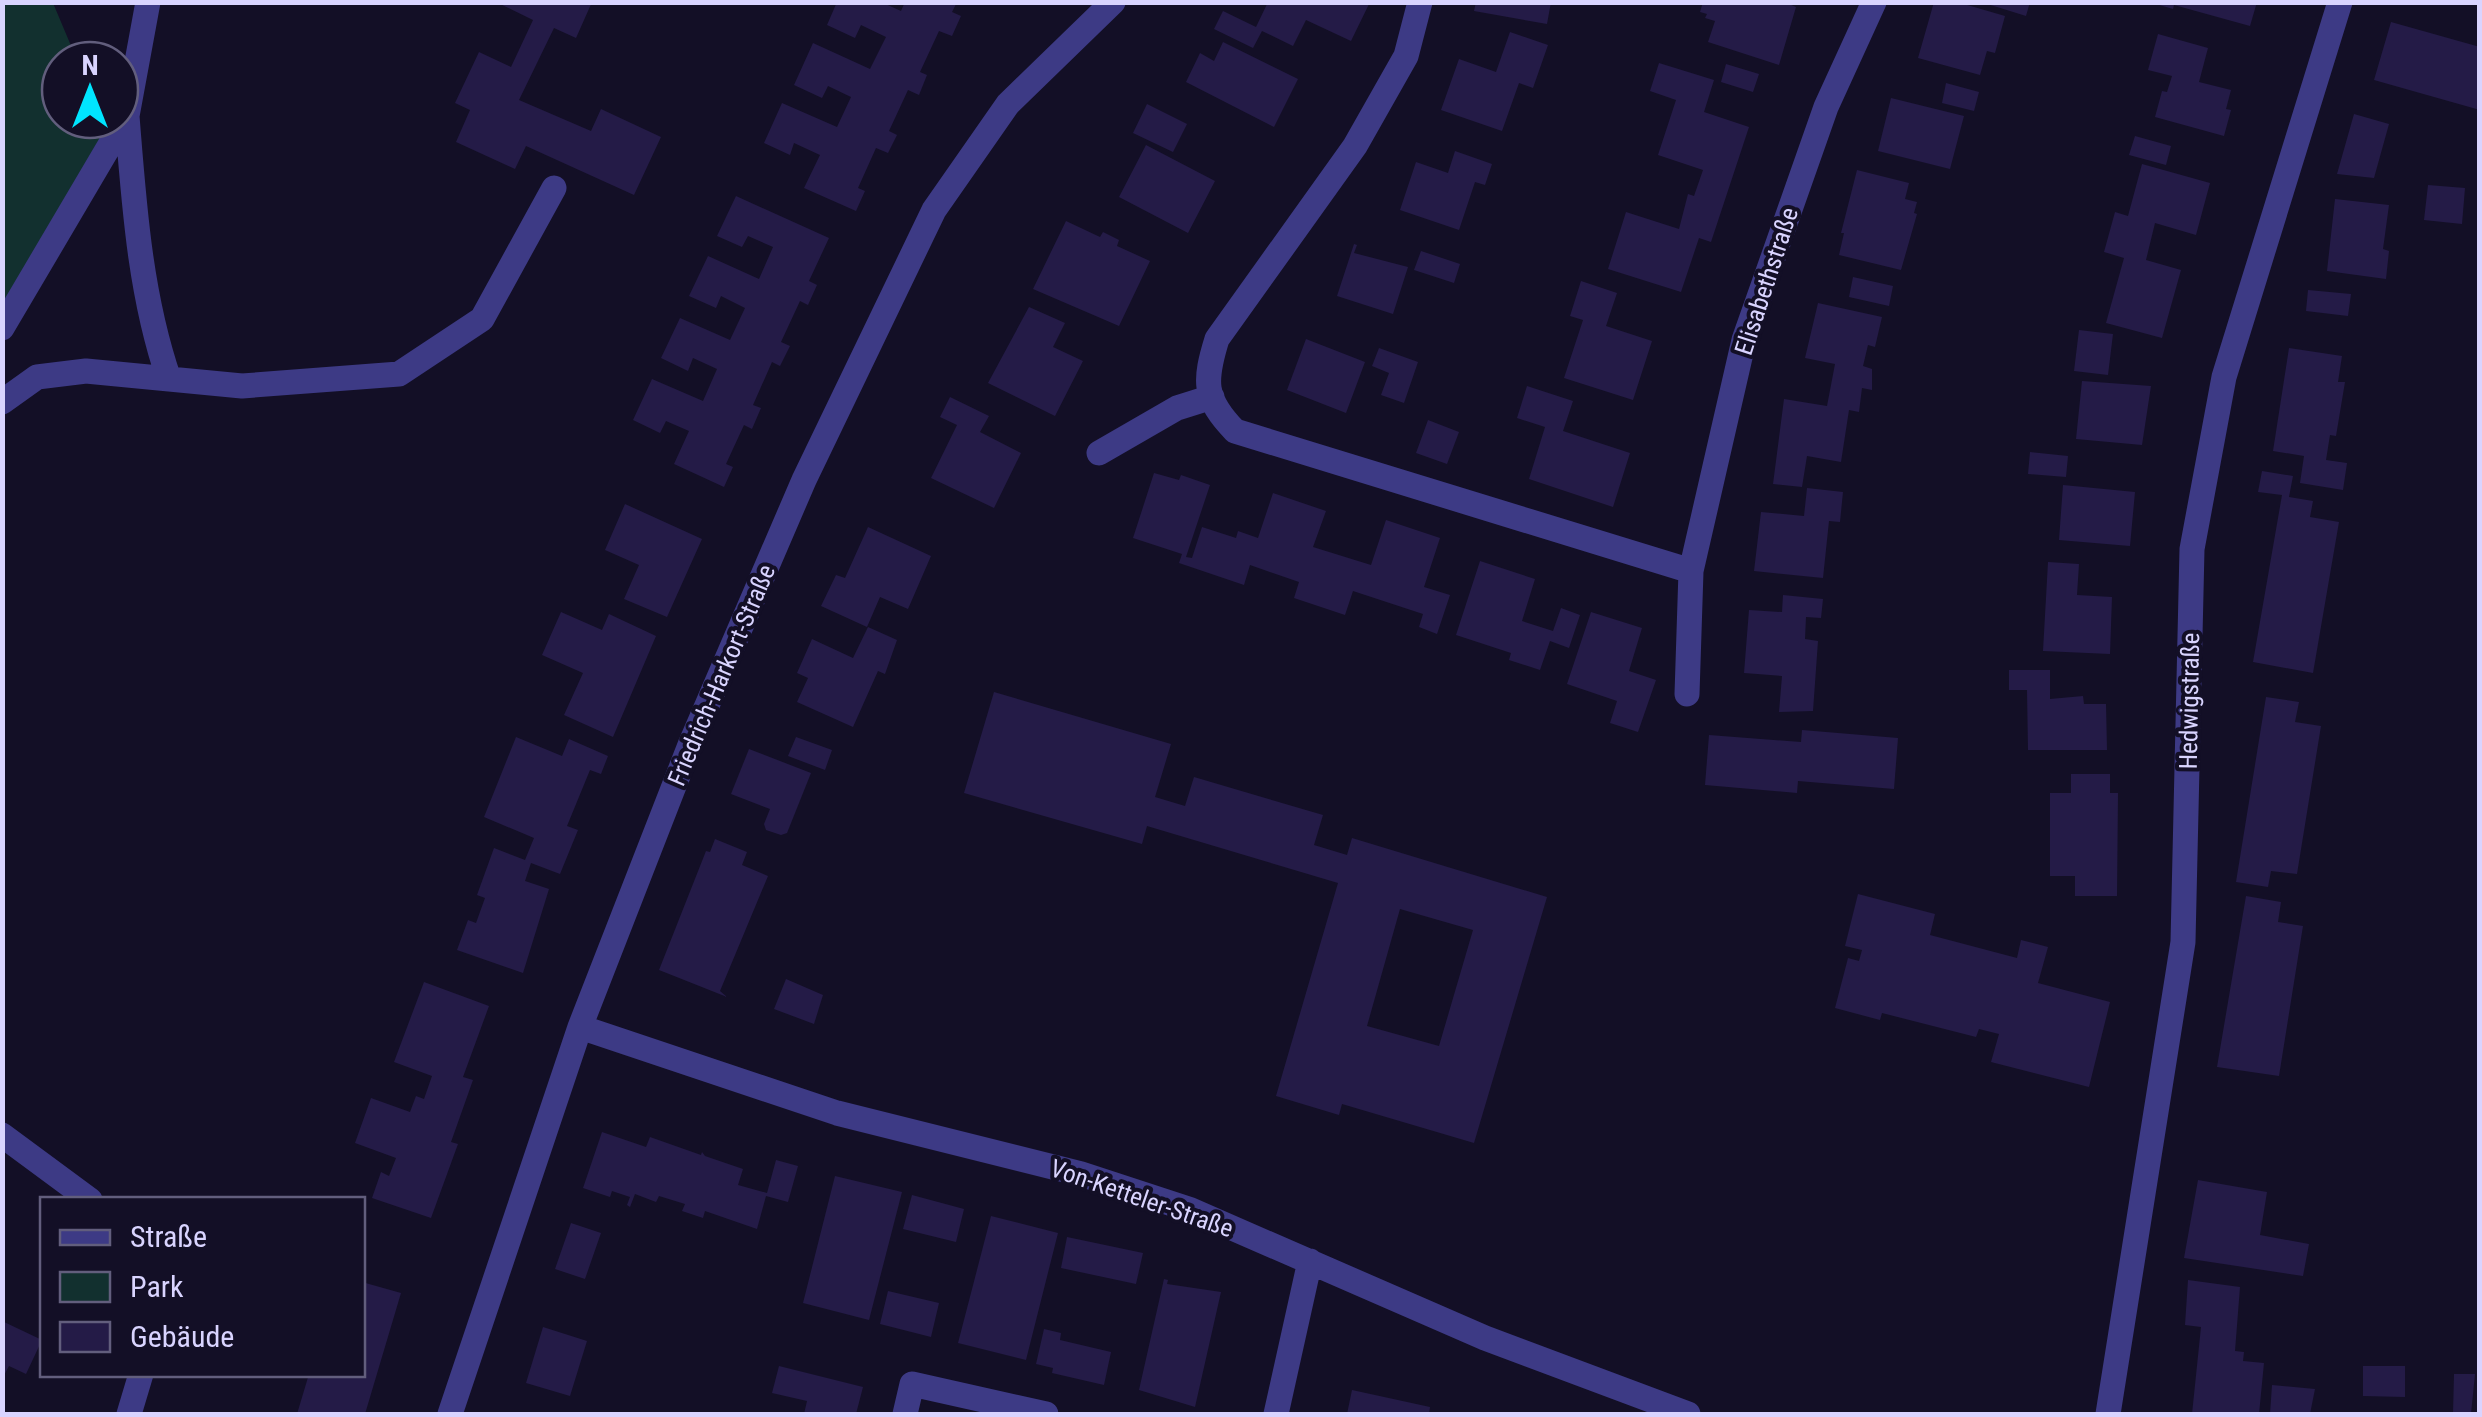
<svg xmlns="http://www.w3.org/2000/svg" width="2482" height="1417" font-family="'Roboto Condensed',sans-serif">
<rect width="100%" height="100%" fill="#130f26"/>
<path fill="#12302f" d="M3,3H53L77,60H60V120H102L106,131L3,306Z"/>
<path fill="#241b47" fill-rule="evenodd" d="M496,2H592L576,38L554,28L519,100L591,131L601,109L661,137L634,195L526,146L515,169L456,142L470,110L455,103L479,52L511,67L533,20Z
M837,2H881L901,11L905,2H957L952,12L961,16L952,36L939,31L920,72L927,75L919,95L908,90L889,131L897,135L888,153L876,148L858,188L865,191L856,211L804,188L820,155L794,143L790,155L764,143L782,103L837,127L851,97L828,86L822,98L794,85L813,43L870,69L886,37L861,25L855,38L827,25Z
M1268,2H1370L1351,41L1306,20L1293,46L1262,31L1253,48L1214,29L1223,11L1256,27Z
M1476,2H1551L1547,24L1474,11Z
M1703,2H1784L1796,7L1779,65L1708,42L1715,21L1705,18L1707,14L1700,12Z
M1934,2H1957L2005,16L1995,53L1987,51L1980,75L1918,58Z
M1981,2H2030L2026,16Z
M2170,2H2257L2250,26L2174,5L2173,9L2156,4Z
M2391,22L2480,47V110L2374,80Z
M1510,32L1548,45L1533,88L1519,83L1502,131L1441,110L1459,59L1496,72Z
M2158,34L2208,48L2199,82L2231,90L2226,109L2231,110L2224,136L2155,117L2162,91L2167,92L2172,76L2148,70Z
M1223,42L1298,79L1274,127L1186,82L1200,53L1214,61Z
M1659,63L1714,80L1704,112L1749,127L1711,242L1699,238L1681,292L1608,269L1626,212L1679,229L1688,194L1694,196L1703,170L1658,155L1676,100L1650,91Z
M1726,64L1759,74L1753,92L1721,82Z
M1946,83L1979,92L1974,111L1942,103Z
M1891,98L1964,116L1950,169L1878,151Z
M1147,104L1187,124L1173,152L1133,133Z
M2354,114L2389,124L2374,178L2337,174Z
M2135,136L2171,146L2166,165L2129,155Z
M1146,145L1215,181L1188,233L1119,197Z
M1455,151L1492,164L1485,185L1475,182L1459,230L1400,210L1416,162L1448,173Z
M2142,164L2210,183L2196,235L2155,223L2146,260L2181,270L2162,338L2106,323L2124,258L2104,252L2115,212L2128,216Z
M1857,170L1909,183L1905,199L1917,202L1914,213L1917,214L1901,270L1839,255L1844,233H1841Z
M2428,185L2465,188L2462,224L2424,220Z
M736,196L829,238L809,281L817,285L808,305L800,301L781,342L790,346L780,366L772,362L753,405L761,408L752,429L744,425L726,464L733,467L724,487L674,464L689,431L666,421L660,433L633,420L652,379L703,401L717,369L693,358L688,371L661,358L680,318L730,340L745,308L721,296L716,308L689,296L708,256L759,279L773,247L748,236L742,247L717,236Z
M2335,199L2389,205L2383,249L2389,251L2386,279L2327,271Z
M1066,221L1100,237L1103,232L1119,240L1117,246L1150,261L1119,326L1033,289Z
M1354,244L1357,245L1354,253L1408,267L1393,314L1337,296Z
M1421,251L1460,264L1454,283L1414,270Z
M1853,277L1893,286L1889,306L1849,297Z
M1581,281L1617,293L1606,326L1652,341L1633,400L1564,378L1583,320L1570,316Z
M2308,290L2351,294L2348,316L2306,311Z
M1818,303L1882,317L1875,347L1868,345L1863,366L1872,369V390L1862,388L1859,412L1849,410L1841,462L1807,456L1802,487L1773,484L1784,399L1827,406L1835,364L1805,358Z
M1029,307L1065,323L1053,347L1083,361L1055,416L988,383Z
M2079,330L2113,334L2108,375L2074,371Z
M1306,339L1365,362L1346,413L1287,390Z
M1379,348L1418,362L1404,403L1381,395L1389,373L1372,366Z
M2289,348L2342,356L2338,382H2345L2336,436L2330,435L2326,460L2347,463L2343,490L2300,483L2304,456L2273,451Z
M2082,381L2151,386L2142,445L2076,439Z
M1527,386L1573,401L1563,431L1630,453L1613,507L1529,479L1545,427L1517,418Z
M950,397L989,416L980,432L1021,453L994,508L931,478L957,425L940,417Z
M1428,420L1459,432L1447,464L1416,453Z
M2030,452L2068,456L2066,477L2028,474Z
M2262,471L2293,476L2289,497L2313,501L2310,517L2339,522L2313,673L2253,662L2282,495L2258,492Z
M1154,473L1179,480L1181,475L1210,485L1186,557L1192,558L1202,527L1236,538L1238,531L1258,538L1273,493L1326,511L1313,547L1371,565L1386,520L1440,538L1424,587L1450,595L1437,634L1419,627L1423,614L1353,591L1345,615L1294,598L1299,582L1250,565L1244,585L1179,563L1182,554L1133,538Z
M2063,485L2135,492L2130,546L2059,540Z
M1807,488L1843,492L1840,522L1829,521L1823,578L1754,571L1761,512L1804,516Z
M625,504L702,539L667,617L624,599L639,565L605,550Z
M868,527L931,556L908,609L880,597L867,627L821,606L836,575L845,578Z
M1480,561L1535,579L1522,621L1553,631L1561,608L1580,615L1569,648L1550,641L1540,670L1509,660L1511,653L1456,635Z
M2048,562L2079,564L2077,595L2112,597L2110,654L2043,651Z
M1783,595L1823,599L1821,618L1806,617L1805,639L1818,641L1813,711L1779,712L1782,676L1744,673L1749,610L1782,612Z
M561,612L602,630L609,614L656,636L613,737L564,715L583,673L542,655Z
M1591,612L1642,628L1629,671L1656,680L1638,732L1610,723L1617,701L1567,684Z
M868,627L897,640L885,674L878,671L853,727L797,702L808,678L797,673L812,639L853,658Z
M2009,670H2050V699L2083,696L2084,704H2106L2107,750H2028L2027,690H2009Z
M994,692L1171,744L1155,797L1185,806L1194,777L1323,815L1314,845L1347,855L1352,838L1547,897L1474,1143L1342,1104L1339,1115L1276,1096L1338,883L1147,826L1142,844L964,793ZM1400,909L1473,930L1439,1046L1367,1026Z
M2266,697L2299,702L2295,722L2321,726L2297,874L2271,871L2268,887L2236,882Z
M1802,730L1898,738L1894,789L1798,781L1797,793L1705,785L1709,735L1801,742Z
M516,737L562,756L569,739L608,756L601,774L590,770L567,826L578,830L560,874L531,863L525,881L549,889L523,973L457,950L468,920L476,923L485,898L477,895L494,848L525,860L534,838L484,817Z
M796,737L832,750L825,770L788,756Z
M749,749L811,773L787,833L781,835L766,830L764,824L770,809L731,794Z
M2071,774H2110V793H2118L2117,896H2075V876H2050V793H2071Z
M715,839L747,852L742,865L768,876L720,991L727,997L659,970L706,851L710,852Z
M1858,894L1935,914L1930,935L2017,958L2021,940L2048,947L2038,983L2110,1002L2089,1087L1991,1062L1999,1034L1979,1029L1976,1037L1882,1013L1880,1020L1835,1008L1848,958L1859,961L1862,950L1845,946Z
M2246,896L2281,902L2278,922L2303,926L2279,1076L2217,1067Z
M786,979L823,995L814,1024L774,1009Z
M424,982L489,1006L463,1077L473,1080L451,1142L458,1144L431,1218L372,1198L381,1172L389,1176L396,1158L355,1143L371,1098L410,1112L416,1096L424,1099L432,1076L394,1062Z
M602,1132L646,1147L650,1137L701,1155L702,1152L705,1156L743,1169L738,1185L767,1193L776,1160L798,1166L788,1202L766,1196L757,1229L705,1211L703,1218L682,1211L685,1204L659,1196L656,1202L635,1194L630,1207L627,1205L630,1197L612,1191L610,1197L583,1188Z
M835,1176L902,1192L869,1320L803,1303Z
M2198,1180L2267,1192L2260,1235L2309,1244L2303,1276L2184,1258Z
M912,1195L964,1209L956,1242L903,1229Z
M991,1216L1058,1233L1026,1360L958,1343Z
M571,1223L601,1233L585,1279L555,1269Z
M1067,1237L1143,1253L1136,1284L1061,1268Z
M1164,1279L1168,1280L1167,1284L1221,1292L1195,1407L1139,1390Z
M2188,1280L2240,1287L2235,1351L2244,1352L2243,1361L2264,1363L2259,1414H2192L2201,1327L2185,1325Z
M362,1282L401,1293L365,1414H297L309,1374H362Z
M888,1291L939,1303L931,1337L880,1324Z
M2,1321L42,1340L26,1374L9,1366L2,1379Z
M543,1327L587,1341L570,1396L526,1383Z
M1044,1329L1061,1333L1060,1340L1111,1352L1104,1385L1052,1373L1053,1368L1036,1364Z
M779,1366L863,1387L856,1414H804L807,1401L772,1393Z
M2363,1366H2405V1397L2363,1396Z
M2454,1374H2475L2471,1414H2453Z
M2272,1385L2315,1389L2310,1414H2270Z
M1352,1390L1430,1407L1429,1414H1347Z"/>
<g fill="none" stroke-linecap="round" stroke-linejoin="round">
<path stroke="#3d3a85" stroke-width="25" d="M1420,2L1406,56L1355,146L1217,339C1204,381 1203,398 1235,431L1691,571
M127,116C134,204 140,295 169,379
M2,328L127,116L148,2
M2,402L37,377L86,371L242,386L399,374L482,319L554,188
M1099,453L1177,408L1212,397
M1687,694L1691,571L1744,340L1826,107L1874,2
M580,1027L837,1113L1081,1174L1191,1210L1485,1338L1688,1414
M2,1135L90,1200
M129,1414L141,1374
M450,1414L580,1027L690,745L804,480L934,210L1008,104L1113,2
M905,1414L912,1384L1046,1414
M1276,1414L1310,1261
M2108,1414L2183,942L2192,549L2224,377L2340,2"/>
</g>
<g text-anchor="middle" stroke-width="8" stroke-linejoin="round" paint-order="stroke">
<g font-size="25" fill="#d9d4ff" stroke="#130f26">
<text transform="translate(1766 281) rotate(-72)" y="9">Elisabethstraße</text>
<text transform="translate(721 675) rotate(-67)" y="9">Friedrich-Harkort-Straße</text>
<text transform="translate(2189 701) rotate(-89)" y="9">Hedwigstraße</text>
<text transform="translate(1142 1198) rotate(19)" y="9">Von-Ketteler-Straße</text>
</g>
</g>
<rect width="2482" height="1417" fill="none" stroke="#d9d4ff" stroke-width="10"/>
<rect x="40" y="1197" width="325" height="180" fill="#130f26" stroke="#625e7d" stroke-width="2.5"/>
<rect x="60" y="1230" width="50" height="15" fill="#3d3a85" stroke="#625e7d" stroke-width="2.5"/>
<text x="130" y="1247" font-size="30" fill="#d9d4ff">Straße</text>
<rect x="60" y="1272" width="50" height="30" fill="#12302f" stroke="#625e7d" stroke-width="2.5"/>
<text x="130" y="1297" font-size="30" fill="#d9d4ff">Park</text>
<rect x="60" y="1322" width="50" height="30" fill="#241b47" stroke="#625e7d" stroke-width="2.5"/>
<text x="130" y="1347" font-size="30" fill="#d9d4ff">Gebäude</text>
<g transform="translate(90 90)"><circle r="48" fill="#130f26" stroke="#625e7d" stroke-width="2.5"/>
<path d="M0-8L18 38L0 25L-18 38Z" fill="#00e5ff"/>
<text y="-15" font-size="28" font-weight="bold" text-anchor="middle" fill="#d9d4ff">N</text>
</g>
</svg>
